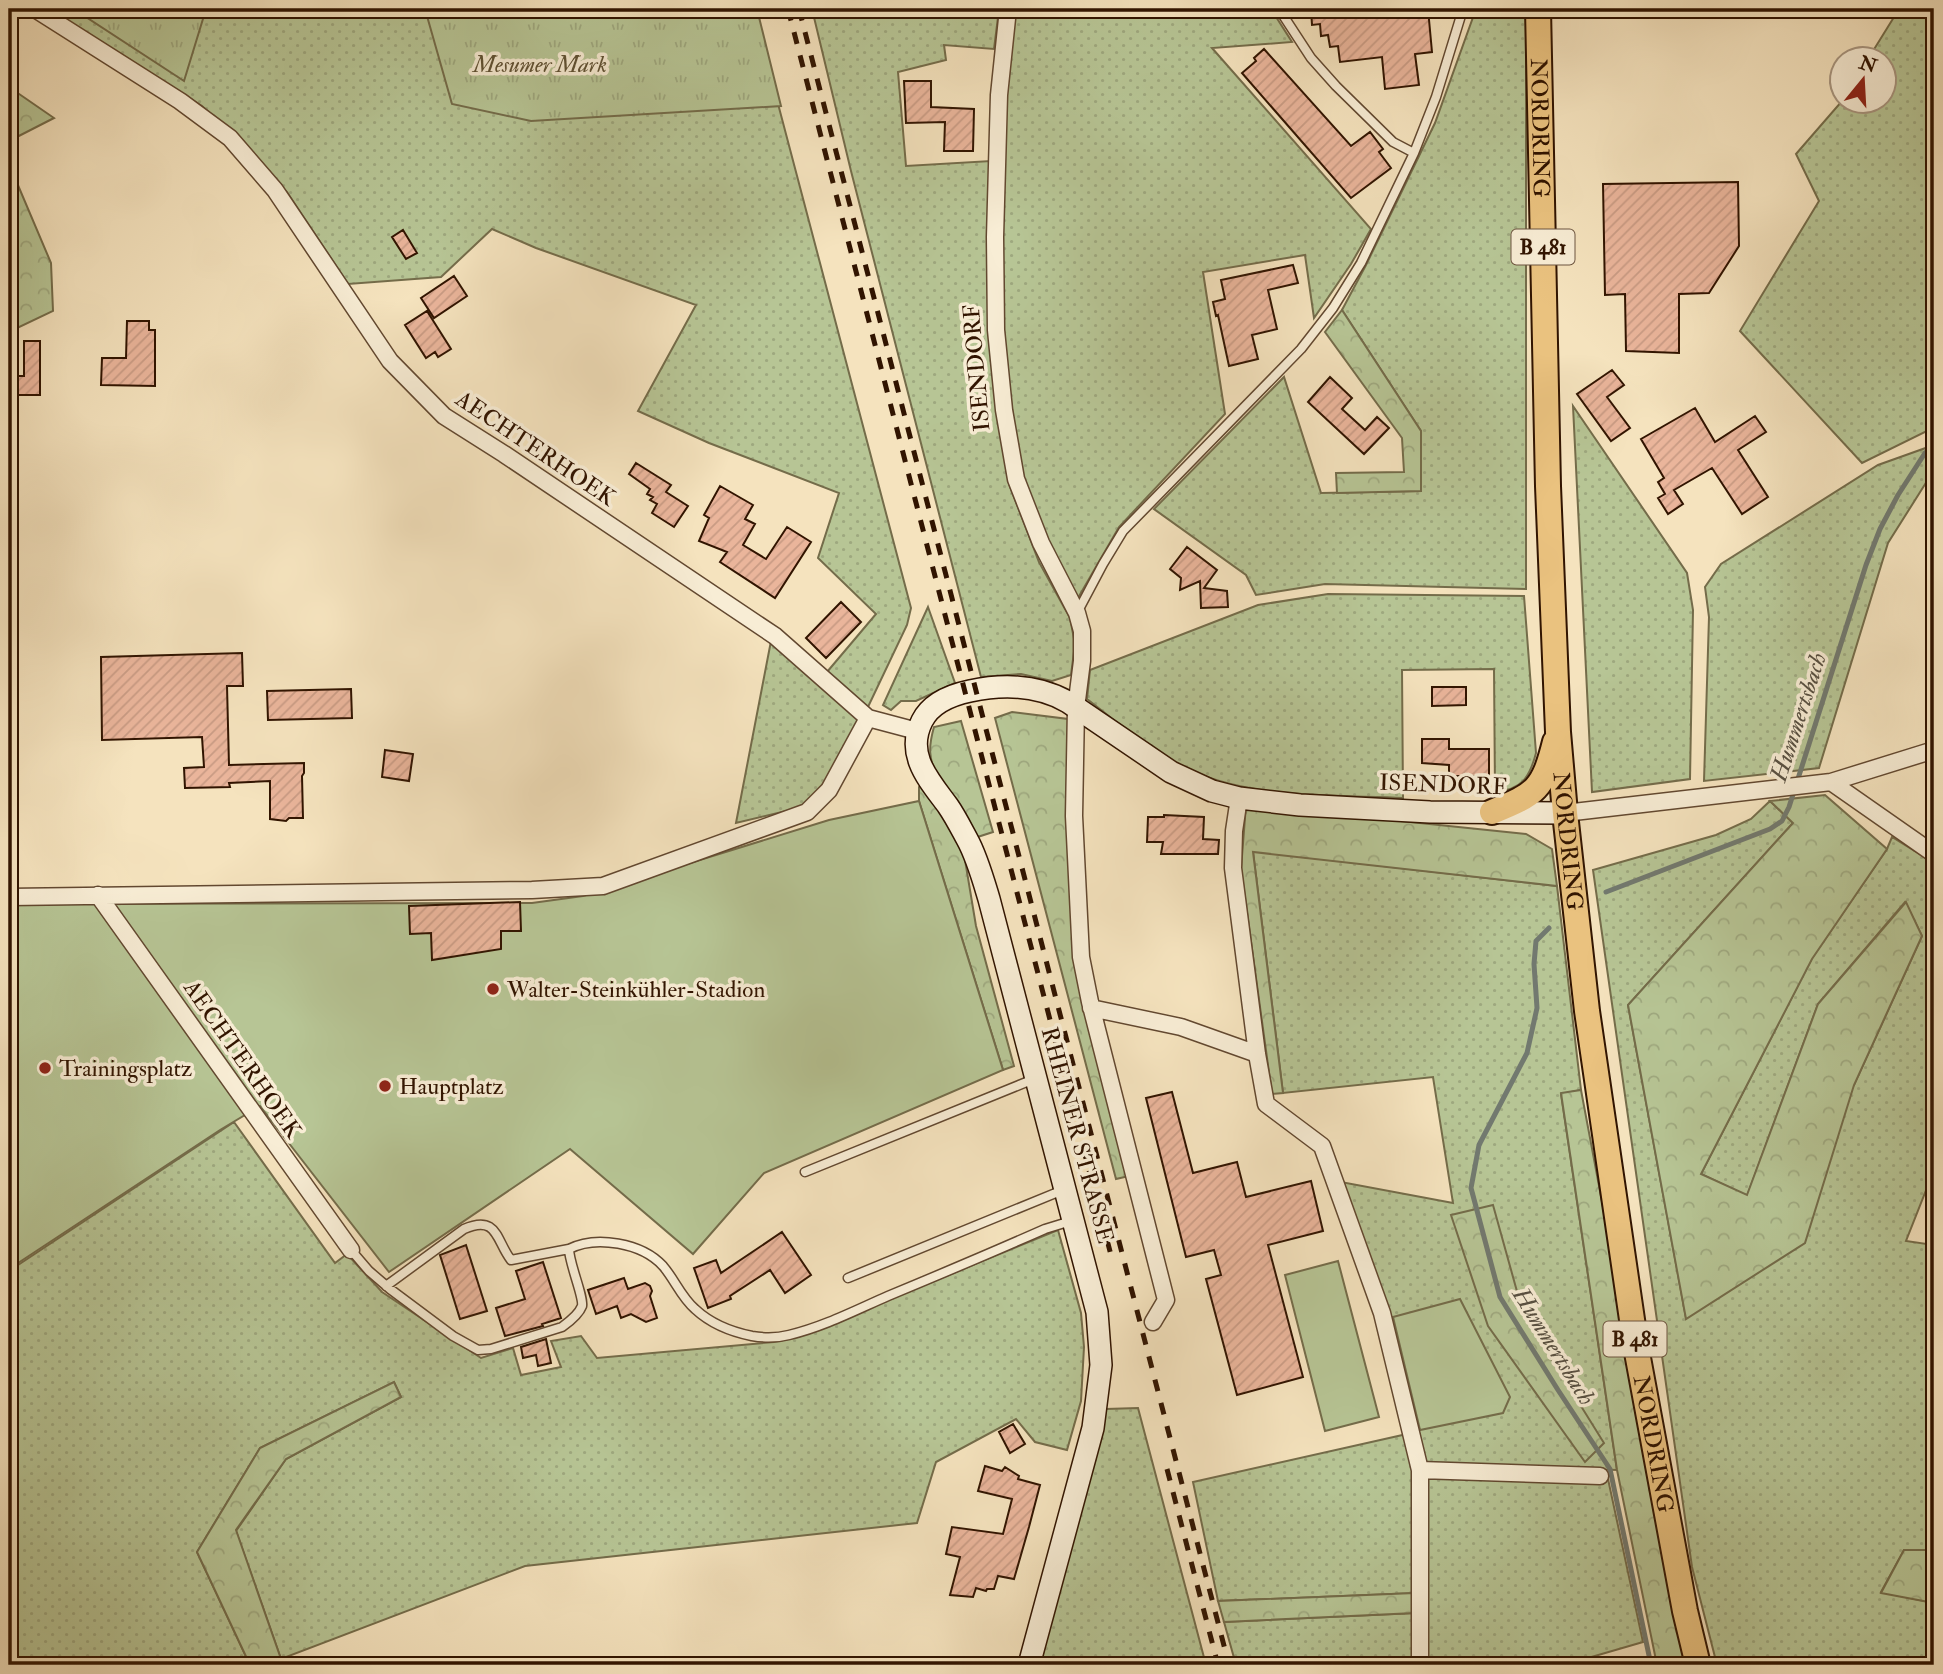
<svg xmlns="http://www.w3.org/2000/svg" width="1943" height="1674" font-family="'IM FELL Double Pica',serif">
<defs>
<pattern id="grass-dots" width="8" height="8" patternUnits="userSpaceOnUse" patternTransform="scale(1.75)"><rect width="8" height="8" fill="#b7c595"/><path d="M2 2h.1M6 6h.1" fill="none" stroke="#9ea87f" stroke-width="1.8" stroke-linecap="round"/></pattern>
<pattern id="forest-crowns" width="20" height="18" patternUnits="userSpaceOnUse" patternTransform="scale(1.75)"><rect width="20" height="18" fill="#b7c595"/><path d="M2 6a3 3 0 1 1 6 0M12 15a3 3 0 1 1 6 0" fill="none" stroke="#9ea87f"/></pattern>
<pattern id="park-tufts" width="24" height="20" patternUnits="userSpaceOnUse" patternTransform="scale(1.75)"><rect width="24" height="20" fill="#b7c595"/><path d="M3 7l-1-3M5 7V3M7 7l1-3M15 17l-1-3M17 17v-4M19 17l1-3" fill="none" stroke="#9ea87f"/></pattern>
<pattern id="building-hatch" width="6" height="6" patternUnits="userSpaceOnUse" patternTransform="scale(1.75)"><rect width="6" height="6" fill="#eab59b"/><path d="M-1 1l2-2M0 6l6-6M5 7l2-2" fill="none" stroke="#c99b84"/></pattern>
</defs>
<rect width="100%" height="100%" fill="#f5e3be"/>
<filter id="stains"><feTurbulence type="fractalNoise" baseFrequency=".00286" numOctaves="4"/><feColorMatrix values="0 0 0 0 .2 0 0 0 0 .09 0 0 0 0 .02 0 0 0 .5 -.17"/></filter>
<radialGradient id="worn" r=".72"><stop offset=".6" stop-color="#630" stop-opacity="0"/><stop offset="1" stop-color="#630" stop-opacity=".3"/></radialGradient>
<path fill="url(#grass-dots)" stroke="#746c4a" stroke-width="2" d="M49,9H753L911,608L907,625L867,709L827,672L876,614L818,558L839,493L709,443L638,411L696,305L536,248L492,229L441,277L348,284L287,192L233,135L202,106Z
M812,9H999L994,49L944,45L946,60L898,72L906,166L991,161L997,414L1009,484L1039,562L1070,618L1075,644L1071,675L1052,681L1021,674L981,677L851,171Z
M1013,9H1271L1292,42L1212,48L1371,229L1351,264L1314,318L1305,255L1203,272L1225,414L1119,527L1078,598L1047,544L1021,479L1002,330L1004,98Z
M1476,9H1526V589L1325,584L1256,595L1246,575L1154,509L1284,377L1321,493L1421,491V431L1342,310L1366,265L1435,123Z
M1899,9H1934V421L1927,431L1862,463L1740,331L1819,201L1796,154L1842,101L1884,102V60L1868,59Z
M1573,406L1687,573L1693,610L1690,779L1592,792Z
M1934,445V470L1888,543L1819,768L1704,781L1709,617L1705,587L1721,564L1878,465Z
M1328,594L1524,596L1536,753C1530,776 1522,791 1495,791L1494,669L1402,670L1403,798C1336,795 1257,799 1194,772C1155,755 1121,725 1087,699L1090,670L1258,605Z
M928,607L955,683L916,701H901L891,710L883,705Z
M771,641L860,720L823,784L803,807L736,823Z
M1770,801L1793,823L1628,1005L1686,1318L1854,1085L1922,936L1905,902L1818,1004L1747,1196L1701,1174L1812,958L1887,849L1892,837L1934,863V1170L1906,1241L1934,1245V1550H1904L1881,1592L1934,1603V1665H1717L1692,1567L1593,870L1716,835L1751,819Z
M1253,851L1557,886L1581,1090L1561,1094L1617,1470L1425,1464L1341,1182L1453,1203L1433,1077L1283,1093Z
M234,1122L335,1263L347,1254L382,1292L481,1358L513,1348L521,1375L561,1367L551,1341L581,1336L597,1358L774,1342L798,1337L1058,1230L1081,1313L1084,1347L1081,1401L1067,1450L1035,1442L1016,1419L936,1462L917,1523L525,1566L281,1659L236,1531L286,1459L401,1397L394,1382L260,1448L197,1552L250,1665H13L9,1659V1271Z
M1138,1408L1206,1665H1040L1106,1409Z
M1407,1434L1414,1474L1415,1593L1218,1601L1193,1482Z
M1424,1474L1608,1479L1643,1642L1564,1665H1424Z
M1415,1613L1414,1665H1236L1224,1622Z"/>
<path fill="url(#forest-crowns)" stroke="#746c4a" stroke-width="2" d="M9,87L54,118L9,141Z
M9,164L51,263L53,311L13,330H9Z
M1342,310L1421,431V491L1337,493L1336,473L1404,472L1402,438L1325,332Z
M1012,712L1068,719L1077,959L1129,1176L1116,1179L995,718Z
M961,721L993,832L962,842L976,926L1014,1066L1003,1070L919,801V787L937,778C929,758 928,748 934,727Z
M1825,795L1887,849L1812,959L1701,1174L1747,1195L1818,1004L1906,902L1922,936L1854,1085L1805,1243L1686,1319L1628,1005L1793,823L1770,801Z
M1246,805L1526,834L1552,849L1557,886L1253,852L1283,1093L1272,1094L1241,869Z
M1581,1090L1689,1665H1657L1617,1470L1561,1093Z
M1493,1205L1523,1313L1604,1443L1585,1462L1488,1326L1451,1215Z
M394,1382L401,1397L286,1459L236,1530L281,1659L275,1665H250L197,1552L260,1448Z
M1904,1550H1934V1603L1881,1593Z
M1415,1593V1613L1224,1622L1218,1601Z"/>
<path fill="url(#park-tufts)" stroke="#746c4a" stroke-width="2" d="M88,9H206L184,81L86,17Z
M425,9H757L781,106L531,121L452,104Z"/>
<path fill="#b7c595" stroke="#746c4a" stroke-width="2" d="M919,801L1003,1070L764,1173L693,1254L570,1149L389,1272L260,1106L220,1130L9,1269V907L15,904L532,903L583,896L829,820Z
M1338,1261L1379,1417L1325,1431L1285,1275Z
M1460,1299L1510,1397L1503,1413L1420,1430L1393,1317Z"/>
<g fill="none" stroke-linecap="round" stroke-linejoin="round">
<path stroke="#72796f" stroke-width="5" d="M1606,892L1770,829L1782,821L1789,807L1866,565L1880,529L1898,495L1925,453
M1549,928L1536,941L1534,964L1537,1008L1527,1053L1479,1145L1471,1188L1500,1297L1558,1390L1610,1469L1651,1665"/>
</g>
<path fill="url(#building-hatch)" stroke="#311400" stroke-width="2" d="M1311,9H1428L1432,52L1415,54L1419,85L1385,89L1382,57L1340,62L1338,46L1330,47L1328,35L1321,36L1320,24L1312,25Z
M1264,49L1351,146L1370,132L1383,149L1379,152L1391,168L1351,198L1242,73L1256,61L1254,58Z
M904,81H931V107L974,109L973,151H944L945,122L906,123Z
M1738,182L1739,246L1709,293L1679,294V353L1626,351L1625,294L1605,295L1603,184Z
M403,230L417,253L406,259L392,237Z
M1293,265L1298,283L1268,290L1277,329L1252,335L1258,359L1229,366L1218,315L1216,316L1213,302L1225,299L1221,280Z
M454,276L467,296L434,318L421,298Z
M427,311L451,349L438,357L435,352L426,358L405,325Z
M127,321H149V330H155V386L101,385L102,358H126Z
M24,341H40V395H11V376H24Z
M1612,370L1624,385L1607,397L1630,428L1611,441L1577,394Z
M1330,377L1352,398L1342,409L1365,430L1377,417L1389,428L1364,454L1308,402Z
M1695,408L1715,442L1755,416L1766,432L1738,450L1768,497L1742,514L1712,468L1674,490L1683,504L1668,514L1658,498L1665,494L1658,482L1664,478L1641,439Z
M636,463L671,485L666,492L688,506L674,527L652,513L657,504L650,500L653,497L647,494L650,489L629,474Z
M720,486L753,505L745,519L755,524L743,545L766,559L787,527L811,542L775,598L720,562L727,552L699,541L709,518L704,515Z
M1187,547L1217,570L1204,588L1227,591L1228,607L1201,608L1200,581L1180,590L1181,578L1170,569Z
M841,602L861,622L826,658L806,638Z
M242,653L243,686H227L229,765L304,763V773L302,776L303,818H289L286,821L270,819V781L229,783L230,787L185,788L184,768L204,767L202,737L102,740L101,657Z
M1432,687H1466V705L1432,706Z
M351,689L352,718L268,720L267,691Z
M1422,739H1449V749H1489V776H1449V765L1422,763Z
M385,750L413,754L409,781L382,777Z
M1164,815L1204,817L1203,839L1219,840L1218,854H1161L1163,842H1147L1148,817H1164Z
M520,902L521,931H501V949L432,960L431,933L410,934L409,906Z
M1172,1092L1193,1173L1237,1162L1246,1197L1311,1181L1323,1231L1268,1245L1303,1377L1237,1395L1206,1279L1221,1275L1214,1250L1186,1257L1146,1098Z
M782,1232L811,1275L785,1293L770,1270L730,1296L731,1299L708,1308L694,1268L716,1260L721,1273Z
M466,1245L487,1311L460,1319L440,1255Z
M543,1262L561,1318L542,1324L543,1326L505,1336L496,1308L525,1299L516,1271Z
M624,1278L628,1289L645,1283L650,1286L652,1291L650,1296L657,1318L646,1322L631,1314L621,1318L617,1306L596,1314L588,1290Z
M546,1339L551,1363L538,1366L536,1355L523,1358L521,1347Z
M1013,1424L1025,1444L1010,1453L999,1432Z
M985,1466L1002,1471L1005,1467L1019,1476L1018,1479L1040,1485L1029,1527L1014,1579L998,1576L994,1589H987L986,1591L976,1588L973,1597L950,1595L960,1557L946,1554L952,1527L1003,1534L1012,1499L978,1491Z"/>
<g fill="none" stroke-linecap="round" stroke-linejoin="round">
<g stroke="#624830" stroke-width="11">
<path id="lane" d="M1279,9L1311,58L1336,86L1393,142L1414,153
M1077,613L1103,564L1123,531L1301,349L1333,308L1361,263L1414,153L1436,97L1463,9
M805,1172L1034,1079
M351,1250L369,1271L390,1289L453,1336L478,1350L491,1349L562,1327C569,1322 579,1314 582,1306C584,1297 569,1263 569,1249C596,1235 642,1243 663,1266C675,1280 681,1297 695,1309C710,1323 732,1332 752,1336C764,1338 777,1338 789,1335C823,1327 856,1310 888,1296C941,1274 993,1252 1045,1229L1071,1221
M848,1278L1063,1190
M386,1286L464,1229C498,1214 496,1241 511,1260L569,1249"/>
</g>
<g stroke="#624830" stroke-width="19">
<path id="street" d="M35,9L180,101L230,138L275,190L390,361L444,416L504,454L775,636L868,718L917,731
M1008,9L999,95L995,237L996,330L1004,410L1016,479L1041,543L1077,613L1082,631V661L1076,708L1074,816L1081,957L1090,1002L1166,1300L1153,1322
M1831,782L1934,854
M1239,798L1234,831L1233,868L1257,1054L1266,1104L1322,1146L1382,1313L1420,1470V1665
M1565,813L1831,782L1934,750
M98,895L351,1250
M9,897L532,890L603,886L807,812L829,790L868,718
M1091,1008L1181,1027L1257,1054
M1420,1470L1600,1476"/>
</g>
<g stroke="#311400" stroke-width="24">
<path id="secondary" d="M1029,1665L1093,1428L1101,1365L1097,1312L989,899C983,879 977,857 967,839C961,828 955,816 948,806C929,780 905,755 922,721C931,703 951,695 970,691C1003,684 1038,685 1068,702L1171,772L1212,791L1239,798L1300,805L1430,812L1565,813"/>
</g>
<g stroke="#311400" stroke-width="28">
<g id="primary">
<path id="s1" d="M1538,9L1548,486L1558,732L1565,813L1587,1011L1636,1347L1685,1611L1698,1665"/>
<path d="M1492,812C1536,794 1543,790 1555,742"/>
</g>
</g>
<use href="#lane" stroke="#f8edd5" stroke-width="8"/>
<use href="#street" stroke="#f8edd5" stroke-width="16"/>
<use href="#secondary" stroke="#f8edd5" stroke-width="21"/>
<use href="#primary" stroke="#eac27f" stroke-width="24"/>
<path stroke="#311400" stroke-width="5" stroke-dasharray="12 12" stroke-linecap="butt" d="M788,9L1112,1259
M799,9L1229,1665
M1167,1469L1218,1665"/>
</g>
<g fill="#8f2418" stroke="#f8edd5" stroke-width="2.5">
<circle cx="493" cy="989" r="7"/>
<circle cx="45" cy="1068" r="7"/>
<circle cx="385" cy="1086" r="7"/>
</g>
<g text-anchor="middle" stroke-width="7" stroke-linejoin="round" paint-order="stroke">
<g fill="#f8edd5" stroke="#6d5540" stroke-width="2">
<rect x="1511.5" y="229.5" width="63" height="35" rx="5"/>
<rect x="1603.5" y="1321.5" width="63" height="35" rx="5"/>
</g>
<g font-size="21" font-weight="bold" fill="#311400">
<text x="1543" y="254">B 481</text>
<text x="1635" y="1346">B 481</text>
</g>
<g font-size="23" font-style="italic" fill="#605234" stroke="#f8edd5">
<text x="540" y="72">Mesumer Mark</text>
</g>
<g font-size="23" fill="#311400" stroke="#f8edd5">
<text dy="8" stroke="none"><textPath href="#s1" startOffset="119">NORDRING</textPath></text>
<text transform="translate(976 368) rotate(-95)" y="8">ISENDORF</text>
<text transform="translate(536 448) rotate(34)" y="8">AECHTERHOEK</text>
<text transform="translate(1443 784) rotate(2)" y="8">ISENDORF</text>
<text dy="8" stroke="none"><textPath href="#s1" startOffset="833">NORDRING</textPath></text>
<text transform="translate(243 1059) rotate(55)" y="8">AECHTERHOEK</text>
<text transform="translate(1078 1135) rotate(75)" y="8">RHEINER STRASSE</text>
<text dy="8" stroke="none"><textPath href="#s1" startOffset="1442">NORDRING</textPath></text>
</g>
<g font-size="23" fill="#311400" stroke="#f8edd5" text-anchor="start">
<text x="507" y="997">Walter-Steinkühler-Stadion</text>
<text x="59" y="1076">Trainingsplatz</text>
<text x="399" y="1094">Hauptplatz</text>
</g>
<g font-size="24" font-style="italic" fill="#574f41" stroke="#f8edd5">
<text transform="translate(1798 717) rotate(-72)" y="8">Hummertsbach</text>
<text transform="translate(1554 1346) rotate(58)" y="8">Hummertsbach</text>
</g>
</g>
<rect width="1943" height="1674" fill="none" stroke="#f5e3be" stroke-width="35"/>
<rect x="10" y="10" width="1922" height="1653" fill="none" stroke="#311400" stroke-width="3.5"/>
<rect x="18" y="18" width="1908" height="1639" fill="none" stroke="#311400" stroke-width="2"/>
<g transform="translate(1863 80) rotate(18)"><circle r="33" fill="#f8edd5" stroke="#a89680" stroke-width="2"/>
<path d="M0-5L12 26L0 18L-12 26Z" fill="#8f2418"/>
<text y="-10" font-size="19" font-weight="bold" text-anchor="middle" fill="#311400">N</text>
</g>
<rect width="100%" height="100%" filter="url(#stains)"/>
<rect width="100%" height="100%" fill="url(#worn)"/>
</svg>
